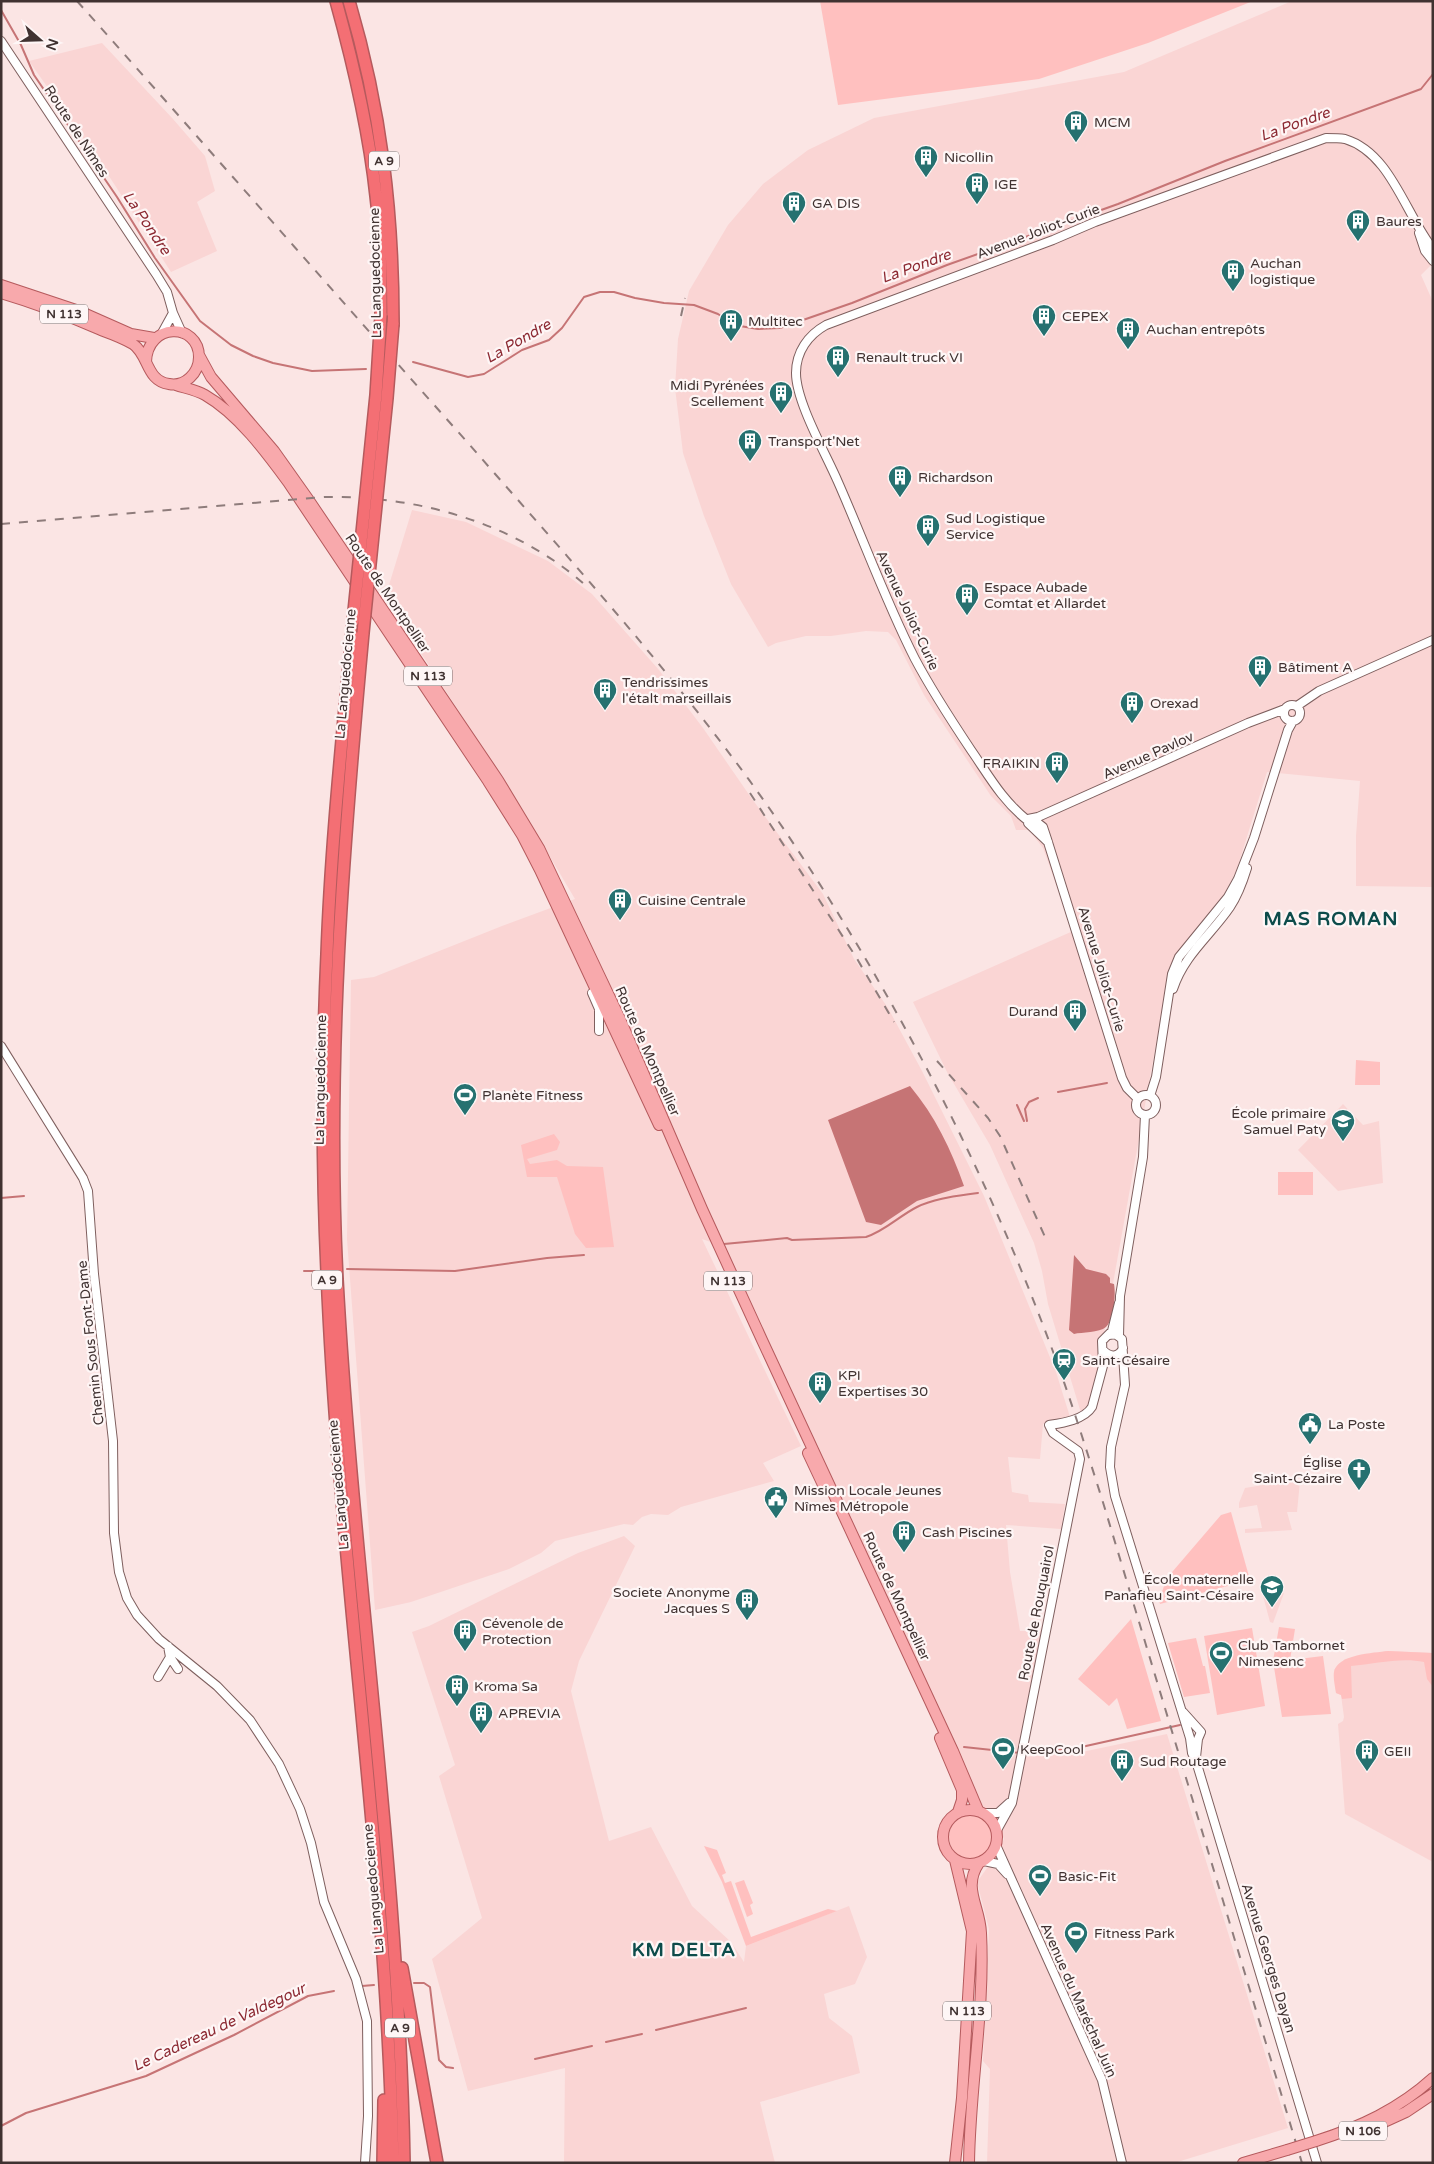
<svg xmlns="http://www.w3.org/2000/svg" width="1434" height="2164" font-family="'Varela Round',sans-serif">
<rect width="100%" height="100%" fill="#fbe5e4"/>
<path fill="#fad5d4" d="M1292,1H1433V263L1421,275L1433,302V887L1356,886V836L1360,781L1267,772L1237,869L1224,895L1170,966L1091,1406L1081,1413L1048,1304L1042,1271L1034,1243L990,1145L947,1072L913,1002L1073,931L1043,848L1029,830H1016L1011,816L991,796L924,695L896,640L888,632L866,631L831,636H806L776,643L768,647L731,584L704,516L683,453L675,388L678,339L689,291L728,225L763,184L808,150L874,118L1124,72Z
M102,43L173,119L205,156L215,191L197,202L217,251L171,272L96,156L29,61Z
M412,510L466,522L548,561L592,594L659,670L703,728L752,799L823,894L854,959L888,1008L922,1071L984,1196L1056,1372L1070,1417L1043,1424L1040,1459L1008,1457L1012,1492L1028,1495L1029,1502L1065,1504L1061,1529L1006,1525L1010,1572L1020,1631H1042L1017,1756L1024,1757L1082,1752L1167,1734L1288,2128L1174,2163H987L990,2069L983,2061L989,1929L977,1882L995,1857L1004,1839L996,1818L979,1803L725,1247L702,1239L801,1446L763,1463L774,1481L681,1507L668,1515L651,1514L642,1517L633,1525L624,1524L555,1541L541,1553L509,1569L411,1602L375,1610L347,1239L351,980L374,977L502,926L575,899L514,796L385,598Z
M1343,1104L1363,1125L1379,1121L1383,1183L1338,1191L1298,1150Z
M1292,1480L1300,1481L1297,1512H1287L1292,1530L1245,1533V1529L1262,1528L1257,1505L1239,1508V1503L1245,1488Z
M624,1536L635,1546L579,1661L571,1691L609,1841L651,1827L692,1906L731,1942L744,1962L746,1946L849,1906L867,1957L855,1984L824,1994L829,2018L852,2036L860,2073L760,2102L775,2163H564L565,2068L468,2091L432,1959L482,1918L439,1776L455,1765L412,1632L429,1626L578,1553Z
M1260,1585L1284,1593L1273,1623L1270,1622Z
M1388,1651L1433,1653V1862L1345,1814L1338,1724L1343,1721L1344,1717L1341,1695L1336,1693L1334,1670L1339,1664L1345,1659Z"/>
<path fill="#ffc0bf" d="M820,1H1253L1148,43L1039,79L838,105Z
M1356,1060L1380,1062V1085H1355Z
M554,1134L560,1142L557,1150L527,1159L530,1164L557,1160L567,1166L603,1167L614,1247L586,1248L575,1234L557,1177H527L521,1145Z
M1278,1172H1313V1195H1278Z
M1231,1512L1250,1580L1160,1604L1159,1600L1167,1578L1221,1515Z
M1131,1619L1161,1721L1127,1729L1117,1698L1109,1706L1078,1679Z
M1279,1627L1295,1629L1290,1660L1323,1656L1331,1714L1282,1717L1273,1661Z
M1252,1628L1265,1706L1217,1715L1204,1636Z
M1196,1638L1203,1666H1205L1210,1693L1184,1697L1168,1643Z
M1388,1651L1433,1653V1687L1427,1679L1424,1662C1401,1657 1375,1664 1351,1666L1352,1698L1342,1699L1341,1695L1336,1693C1335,1686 1333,1678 1334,1672C1338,1654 1373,1653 1388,1651Z
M949 1837a22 22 0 1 1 44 0a22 22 0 1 1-44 0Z
M704,1846L717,1850L726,1873L722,1875L725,1883L731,1881L751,1937L828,1909L837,1911L746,1946L722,1882Z
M744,1880L753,1903L750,1905L753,1914L747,1917L735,1883Z"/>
<path fill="#c67475" d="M910,1086C935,1116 951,1149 964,1186L917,1201L881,1225L866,1222L828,1120Z
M1074,1255L1086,1269L1106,1274L1110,1278V1283L1114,1284C1116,1294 1114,1320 1106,1327C1099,1333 1082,1332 1074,1334L1069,1330Z"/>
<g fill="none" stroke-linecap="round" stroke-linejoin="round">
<path stroke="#c67475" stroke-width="2" d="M1,10L21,45L34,75L117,197L155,258L200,321L231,345L253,356L273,363L312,371L366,369
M413,362L468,377L484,374L522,350L549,340L562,328L584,297L600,292H614L635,298L664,303L694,305L718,314L734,325L758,329L780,328L852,303L947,265L1118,204L1225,161L1421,89L1433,74
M1058,1092L1107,1083
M1017,1105L1024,1121
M1027,1121L1025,1109L1029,1102L1038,1098
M1,1198L24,1196
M724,1244L787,1238L792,1240L866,1237C885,1231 899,1216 917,1207C935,1198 958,1196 978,1193
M347,1269L455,1271L547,1258L584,1255
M304,1271H317
M964,1747L1020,1753
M1025,1753L1077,1748L1180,1725
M414,1983H424L430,1987L439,2060L446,2067L453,2068
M362,1986L374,1985
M656,2030L746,2008
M606,2042L642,2034
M535,2059L592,2046
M1,2126L26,2113L146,2076L234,2035L308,1996L334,1991"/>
<g stroke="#7e5f5e" stroke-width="10">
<path id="tertiary" d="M1,41L156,274L167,292L173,313L182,333
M1419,233L1425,251L1433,261
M162,333L173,313
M1284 713a8 8 0 1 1 16 0a8 8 0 1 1-16 0Z
M1297,706L1319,691L1433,640
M1033,819L1043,827L1047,839L1122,1078L1127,1088L1138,1099
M1027,820C1002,800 989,776 971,750C951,720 932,691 915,659C886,602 864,541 838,482C826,454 796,402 796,373C796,352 808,335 826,325L1053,240L1095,222L1326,138C1332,138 1339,138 1345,139C1391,153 1405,214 1433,249
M1048,842L1028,823V819L1038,817L1248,723L1285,709
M1173,989C1184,955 1211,935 1230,907C1238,895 1243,881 1247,868
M592,993L599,1009V1031
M1,1046L83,1178L88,1191L94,1274L113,1441L114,1533L119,1572L127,1598L137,1615L159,1639L217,1686L250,1720L279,1764L300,1809L311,1843L324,1902L356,1979L367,2021L368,2116L365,2163
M1136 1105a10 10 0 1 1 20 0a10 10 0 1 1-20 0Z
M1150,1096L1156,1077L1172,974L1179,957L1228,897L1238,879L1254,838L1288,730L1293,721
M1109,1335L1115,1334L1122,1339L1125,1385L1111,1447L1110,1467L1115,1496L1190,1738L1192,1753L1196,1761L1317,2163
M1119,1336L1120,1296L1143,1157L1145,1115
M1103,1350C1110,1358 1119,1357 1123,1348
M168,1646L170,1657L178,1669
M158,1677L170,1657
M1183,1712L1201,1732L1198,1739L1196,1757
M985,1813H998L1009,1803
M997,1830L1012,1803L1080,1459L1078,1451L1053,1433L1049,1425C1062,1423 1084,1420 1092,1407L1103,1366L1102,1341L1112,1331L1119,1303
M996,1845L1102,2080L1122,2163
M984,1861L998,1864L1007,1874"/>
</g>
<g stroke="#b55a5d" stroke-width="12">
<path id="primary" d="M1,285L79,311L131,334L154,338
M1,293C35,303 69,316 101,330C112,334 123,338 133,344C149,355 146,381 169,384C185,387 199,373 199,357C199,322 147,322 146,362
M199,355L211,377L274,451L308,499L498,780L539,848L620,1019L702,1209L762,1340L953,1751L978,1810
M176,385C185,388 196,390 205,395C238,414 266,452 288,482L488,781L522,835L540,870L659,1125
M808,1453L824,1487
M940,1738L962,1790V1800L958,1812
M943 1837a27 27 0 1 1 54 0a27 27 0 1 1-54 0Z
M1371,2128L1406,2112L1433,2094
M1316,2141C1360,2127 1399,2109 1433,2078
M955,2163L962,2098L972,1931L955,1860
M969,2163C970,2086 985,2009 981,1933C980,1906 962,1888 979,1863
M1243,2163L1287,2150"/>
</g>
<g stroke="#b55a5d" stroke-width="14">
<path id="motorway" d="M336,1C354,66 369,130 376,196C381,236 381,276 381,315
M349,1C381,110 393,210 393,324
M353,621C343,732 331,843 327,954C322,1060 322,1166 327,1272C339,1570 387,1865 393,2163
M363,633C343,848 326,1063 337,1279C353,1574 399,1867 404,2163
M402,1968L437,2163
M383,2163L384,2100"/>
</g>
<use href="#tertiary" stroke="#fff" stroke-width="8"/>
<use href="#primary" stroke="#f8a9ac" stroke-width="10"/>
<use href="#motorway" stroke="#f46f74" stroke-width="11"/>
<path stroke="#8e7c7b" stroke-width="2" stroke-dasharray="9 9" stroke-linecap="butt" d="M77,1C208,148 337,296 468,443C585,577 706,709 803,858C902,1010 986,1172 1049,1341C1069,1393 1085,1446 1102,1499L1302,2163
M681,316L685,298
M1,524L325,497C416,495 515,523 584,584
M750,793L856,957L894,1022
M937,1061L988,1118L1000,1136L1045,1237"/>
<g stroke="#b55a5d" stroke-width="12" stroke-linecap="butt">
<path id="primary-bridge" d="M1287,2150L1316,2141"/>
</g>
<g stroke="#b55a5d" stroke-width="14" stroke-linecap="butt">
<path id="motorway-bridge" d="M353,621L376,395L381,315
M363,633L387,398L393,324"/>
</g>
<use href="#primary-bridge" stroke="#f8a9ac" stroke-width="10"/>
<use href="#motorway-bridge" stroke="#f46f74" stroke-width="11"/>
</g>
<defs>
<g id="building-pin" transform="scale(1.25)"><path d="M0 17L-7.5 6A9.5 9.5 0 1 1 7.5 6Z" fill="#267170" stroke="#fef6f6"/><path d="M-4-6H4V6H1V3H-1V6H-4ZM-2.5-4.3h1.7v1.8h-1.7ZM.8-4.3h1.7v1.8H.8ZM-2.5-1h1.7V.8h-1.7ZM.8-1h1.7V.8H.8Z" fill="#fff"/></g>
<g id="stadium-pin" transform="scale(1.25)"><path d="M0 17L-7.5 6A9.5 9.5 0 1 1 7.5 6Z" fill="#267170" stroke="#fef6f6"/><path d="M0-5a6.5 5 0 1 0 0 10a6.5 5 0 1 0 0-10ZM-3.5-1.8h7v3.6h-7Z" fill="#fff"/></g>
<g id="school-pin" transform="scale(1.25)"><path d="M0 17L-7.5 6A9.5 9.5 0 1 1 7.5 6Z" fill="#267170" stroke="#fef6f6"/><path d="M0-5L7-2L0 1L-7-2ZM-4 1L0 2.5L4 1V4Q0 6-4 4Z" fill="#fff"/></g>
<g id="station-pin" transform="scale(1.25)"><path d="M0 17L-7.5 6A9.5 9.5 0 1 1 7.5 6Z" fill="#267170" stroke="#fef6f6"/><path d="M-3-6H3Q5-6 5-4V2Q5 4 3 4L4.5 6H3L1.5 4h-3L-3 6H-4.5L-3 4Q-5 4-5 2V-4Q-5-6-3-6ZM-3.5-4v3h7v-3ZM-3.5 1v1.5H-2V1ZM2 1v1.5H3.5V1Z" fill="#fff"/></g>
<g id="civic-pin" transform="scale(1.25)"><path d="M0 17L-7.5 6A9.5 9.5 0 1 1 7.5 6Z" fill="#267170" stroke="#fef6f6"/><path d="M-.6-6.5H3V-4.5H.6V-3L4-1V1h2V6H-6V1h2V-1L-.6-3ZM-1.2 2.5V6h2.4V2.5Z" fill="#fff"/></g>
<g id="church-pin" transform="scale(1.25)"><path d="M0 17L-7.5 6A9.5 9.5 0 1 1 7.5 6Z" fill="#267170" stroke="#fef6f6"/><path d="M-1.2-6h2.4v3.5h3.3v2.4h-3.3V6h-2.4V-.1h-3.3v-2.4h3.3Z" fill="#fff"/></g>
</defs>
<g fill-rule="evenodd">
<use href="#building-pin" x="1076" y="122"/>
<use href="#building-pin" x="926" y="157"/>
<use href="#building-pin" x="977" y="184"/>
<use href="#building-pin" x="794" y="203"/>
<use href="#building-pin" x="1358" y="221"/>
<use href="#building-pin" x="1233" y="271"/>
<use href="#building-pin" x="1044" y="316"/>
<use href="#building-pin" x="731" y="321"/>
<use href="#building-pin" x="1128" y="329"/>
<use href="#building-pin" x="838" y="357"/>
<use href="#building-pin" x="781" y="393"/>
<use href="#building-pin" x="750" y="441"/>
<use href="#building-pin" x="900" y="477"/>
<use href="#building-pin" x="928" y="526"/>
<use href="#building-pin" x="967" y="595"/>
<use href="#building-pin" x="1260" y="667"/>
<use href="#building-pin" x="605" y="690"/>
<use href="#building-pin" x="1132" y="703"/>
<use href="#building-pin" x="1057" y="763"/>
<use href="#building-pin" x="620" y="900"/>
<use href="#building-pin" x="1075" y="1011"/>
<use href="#stadium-pin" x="465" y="1095"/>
<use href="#school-pin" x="1343" y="1121"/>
<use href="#station-pin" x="1064" y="1360"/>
<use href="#building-pin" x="820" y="1383"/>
<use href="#civic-pin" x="1310" y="1424"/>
<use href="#church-pin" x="1359" y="1470"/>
<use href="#civic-pin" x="776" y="1498"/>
<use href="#building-pin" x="904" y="1532"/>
<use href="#school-pin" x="1272" y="1587"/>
<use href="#building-pin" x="747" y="1600"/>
<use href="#building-pin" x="465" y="1631"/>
<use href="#stadium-pin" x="1221" y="1653"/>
<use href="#building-pin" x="457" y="1686"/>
<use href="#building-pin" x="481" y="1713"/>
<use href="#stadium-pin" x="1003" y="1749"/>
<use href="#building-pin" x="1367" y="1751"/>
<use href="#building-pin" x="1122" y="1761"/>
<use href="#stadium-pin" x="1040" y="1876"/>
<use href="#stadium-pin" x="1076" y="1933"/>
</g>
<g text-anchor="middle" stroke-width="4.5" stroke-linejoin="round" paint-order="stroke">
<g fill="#fef6f6" stroke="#796d6c" stroke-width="1">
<rect x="369" y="151.5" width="30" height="19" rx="4"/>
<rect x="40" y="304.5" width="48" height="19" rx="4"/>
<rect x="404" y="666.5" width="48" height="19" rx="4"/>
<rect x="312" y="1270.5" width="30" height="19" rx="4"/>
<rect x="704" y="1271.5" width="48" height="19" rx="4"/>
<rect x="943" y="2001.5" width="48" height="19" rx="4"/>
<rect x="385" y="2018.5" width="30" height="19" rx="4"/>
<rect x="1339" y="2121.5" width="48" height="19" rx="4"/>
</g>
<g font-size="12" font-weight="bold" fill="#403231">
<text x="384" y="165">A 9</text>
<text x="64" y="318">N 113</text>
<text x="428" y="680">N 113</text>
<text x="327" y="1284">A 9</text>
<text x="728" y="1285">N 113</text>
<text x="967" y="2015">N 113</text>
<text x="400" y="2032">A 9</text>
<text x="1363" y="2135">N 106</text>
</g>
<g font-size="14" fill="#403231" stroke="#fef6f6" text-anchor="start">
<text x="1094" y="127">MCM</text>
<text x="944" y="162">Nicollin</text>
<text x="994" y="189">IGE</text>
<text x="812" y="208">GA DIS</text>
<text x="1376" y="226">Baures</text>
<text x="1250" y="268">Auchan<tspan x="1250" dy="16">logistique</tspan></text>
<text x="1062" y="321">CEPEX</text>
<text x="748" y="326">Multitec</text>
<text x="1146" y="334">Auchan entrepôts</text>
<text x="856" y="362">Renault truck VI</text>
<text x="764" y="390" text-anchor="end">Midi Pyrénées<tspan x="764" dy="16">Scellement</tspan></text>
<text x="768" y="446">Transport'Net</text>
<text x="918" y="482">Richardson</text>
<text x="946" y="523">Sud Logistique<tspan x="946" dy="16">Service</tspan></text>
<text x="984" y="592">Espace Aubade<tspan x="984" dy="16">Comtat et Allardet</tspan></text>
<text x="1278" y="672">Bâtiment A</text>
<text x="622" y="687">Tendrissimes<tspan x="622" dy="16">l'étalt marseillais</tspan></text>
<text x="1150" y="708">Orexad</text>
<text x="1040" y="768" text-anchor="end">FRAIKIN</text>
<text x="638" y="905">Cuisine Centrale</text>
<text x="1058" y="1016" text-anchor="end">Durand</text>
<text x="482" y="1100">Planète Fitness</text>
<text x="1326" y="1118" text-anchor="end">École primaire<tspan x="1326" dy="16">Samuel Paty</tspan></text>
<text x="1082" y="1365">Saint-Césaire</text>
<text x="838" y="1380">KPI<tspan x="838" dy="16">Expertises 30</tspan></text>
<text x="1328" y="1429">La Poste</text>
<text x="1342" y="1467" text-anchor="end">Église<tspan x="1342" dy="16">Saint-Cézaire</tspan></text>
<text x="794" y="1495">Mission Locale Jeunes<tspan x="794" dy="16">Nîmes Métropole</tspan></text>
<text x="922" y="1537">Cash Piscines</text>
<text x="1254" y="1584" text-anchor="end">École maternelle<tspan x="1254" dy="16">Panafieu Saint-Césaire</tspan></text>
<text x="730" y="1597" text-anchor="end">Societe Anonyme<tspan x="730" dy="16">Jacques S</tspan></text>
<text x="482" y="1628">Cévenole de<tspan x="482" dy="16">Protection</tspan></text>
<text x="1238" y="1650">Club Tambornet<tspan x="1238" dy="16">Nimesenc</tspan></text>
<text x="474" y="1691">Kroma Sa</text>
<text x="498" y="1718">APREVIA</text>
<text x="1020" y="1754">KeepCool</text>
<text x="1384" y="1756">GEII</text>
<text x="1140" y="1766">Sud Routage</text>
<text x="1058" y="1881">Basic-Fit</text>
<text x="1094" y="1938">Fitness Park</text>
</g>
<g font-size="14" fill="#403231" stroke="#fef6f6">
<text transform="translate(77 131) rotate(57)" y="5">Route de Nîmes</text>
<text transform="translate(1038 231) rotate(-21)" y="5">Avenue Joliot-Curie</text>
<text transform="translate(375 273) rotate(-91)" y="5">La Languedocienne</text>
<text transform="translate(388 593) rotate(56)" y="5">Route de Montpellier</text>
<text transform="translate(908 610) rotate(65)" y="5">Avenue Joliot-Curie</text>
<text transform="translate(345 674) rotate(-85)" y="5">La Languedocienne</text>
<text transform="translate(1148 755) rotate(-24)" y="5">Avenue Pavlov</text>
<text transform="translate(1102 969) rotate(73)" y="5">Avenue Joliot-Curie</text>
<text transform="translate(648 1051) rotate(66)" y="5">Route de Montpellier</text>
<text transform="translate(320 1080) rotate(-89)" y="5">La Languedocienne</text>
<text transform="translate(90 1343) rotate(-96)" y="5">Chemin Sous Font-Dame</text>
<text transform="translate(338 1485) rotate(-95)" y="5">La Languedocienne</text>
<text transform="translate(897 1596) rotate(65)" y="5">Route de Montpellier</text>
<text transform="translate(1036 1613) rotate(-79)" y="5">Route de Rouquairol</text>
<text transform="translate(373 1889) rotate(-95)" y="5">La Languedocienne</text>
<text transform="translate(1269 1958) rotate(73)" y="5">Avenue Georges Dayan</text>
<text transform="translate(1079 2000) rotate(66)" y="5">Avenue du Maréchal Juin</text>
</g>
<g font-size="15" font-style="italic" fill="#8c2932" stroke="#fef6f6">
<text transform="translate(1295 124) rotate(-20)" y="5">La Pondre</text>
<text transform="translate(147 223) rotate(56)" y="5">La Pondre</text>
<text transform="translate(916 266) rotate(-20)" y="5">La Pondre</text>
<text transform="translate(518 341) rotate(-30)" y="5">La Pondre</text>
<text transform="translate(219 2027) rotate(-25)" y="5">Le Cadereau de Valdegour</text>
</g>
<g font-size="19" font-weight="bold" letter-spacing="1" fill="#0d4c4b" stroke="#fef6f6">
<text x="1331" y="925">MAS ROMAN</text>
<text x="684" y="1956">KM DELTA</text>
</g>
</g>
<rect width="1434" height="2164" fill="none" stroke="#403231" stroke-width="5"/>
<g transform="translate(40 40) rotate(110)" stroke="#fef6f6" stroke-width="4" paint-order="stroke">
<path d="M0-4L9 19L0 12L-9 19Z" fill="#403231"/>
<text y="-8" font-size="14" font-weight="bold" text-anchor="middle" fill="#403231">N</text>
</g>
</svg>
